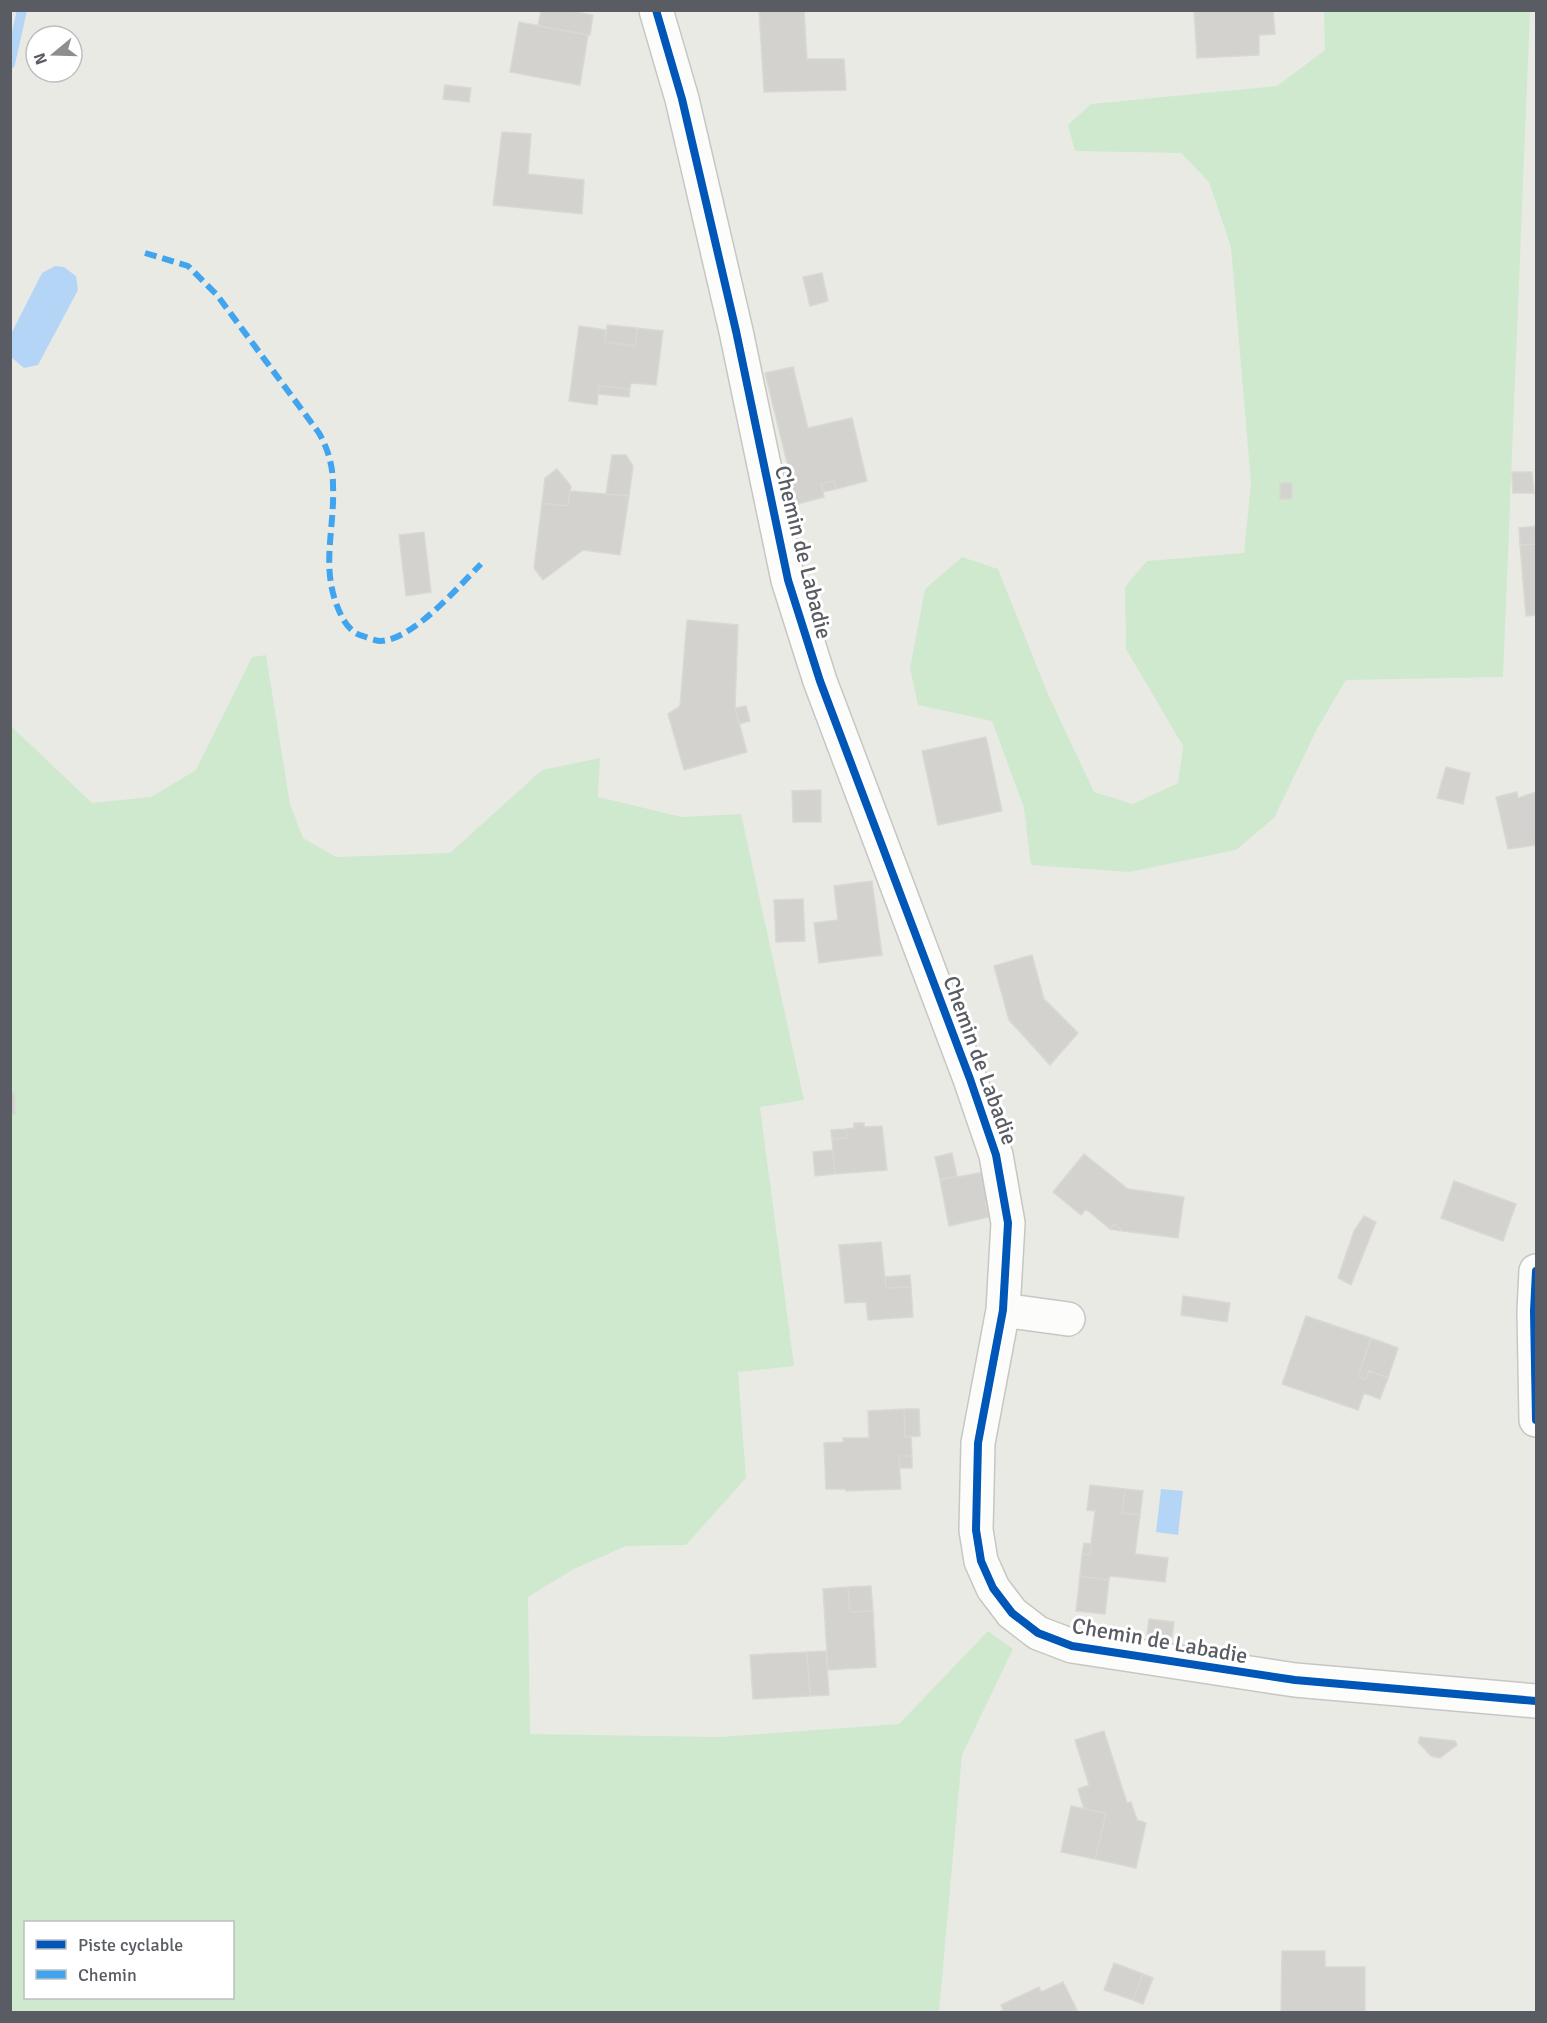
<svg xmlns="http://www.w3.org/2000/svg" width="1547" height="2023" font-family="Signika,sans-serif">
<rect width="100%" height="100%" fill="#eaeae4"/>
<path fill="#cfe9cf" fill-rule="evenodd" d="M1324,11H1530L1503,677L1346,680L1317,729L1274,818L1236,850L1129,872L1031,865L1024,808L992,721L918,705L910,668L925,589L962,557L998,569L1047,692L1094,792L1133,804L1178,783L1183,746L1126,649L1125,587L1147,561L1244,553L1251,483L1231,247L1209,182L1181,153L1075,151L1068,125L1091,104L1277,86L1325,50Z
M266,655L290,804L303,838L336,857L450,853L542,770L600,758L598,797L682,817L741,814L804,1100L760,1107L794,1366L738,1372L746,1478L686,1545L626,1546L574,1569L528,1597L530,1734L720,1737L899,1724L988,1631L1013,1649L962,1755L939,2012H11L10,725L92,803L151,797L196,770L252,657ZM26,1922H232V1998H26Z"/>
<path fill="#b5d5f7" d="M55,266L64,267L76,276L78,290L38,365L24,368L11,357V334L42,273Z
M1161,1489L1183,1491L1178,1535L1156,1532Z"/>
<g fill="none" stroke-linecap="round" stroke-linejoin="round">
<path stroke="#b5d5f7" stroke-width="10" d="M10,64L22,10"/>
</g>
<path fill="#d3d2cf" stroke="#dad8d3" stroke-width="1.5" d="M541,10H567L593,15L590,35L538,26Z
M759,10H804L807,59H844L846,90L764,92Z
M1194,10H1273L1275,34L1259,35V55L1197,58Z
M519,22L588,35L580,85L510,72Z
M445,85L471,88L469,102L443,99Z
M502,132L531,134L528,174L584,180L582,214L493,205Z
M822,273L828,301L810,306L803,277Z
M607,325L637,328L635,346L605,342Z
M579,326L606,330L605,342L635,346L637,328L663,331L656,385L631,383L630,389L599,386L597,405L569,401Z
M793,367L808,428L852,418L867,481L836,489L834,481L821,484L824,497L787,507L779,472L789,470L765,373Z
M599,386L630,389L629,397L598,394Z
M612,455H626L633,466L629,496L606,494Z
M557,469L571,486L568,506L542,503L545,478Z
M1512,472H1532L1534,493H1513Z
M834,481L836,489L823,492L821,484Z
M1280,483H1292V499H1280Z
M570,491L629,496L620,555L583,550L543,580L534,568L542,503L568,506Z
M1536,526V544L1520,545L1519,528Z
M424,532L431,592L406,596L399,535Z
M1536,544V615L1526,616L1520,545Z
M687,620L738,625L735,708L747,752L684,770L668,714L680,706Z
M746,706L750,721L739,724L735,708Z
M986,737L1002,811L938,825L922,751Z
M1446,767L1470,773L1463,804L1437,798Z
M821,790V822H793L792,791Z
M1517,792L1518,798L1536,792V845L1508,849L1496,797Z
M872,881L882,955L819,963L814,923L838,920L834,886Z
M803,899L805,941L776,942L774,900Z
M1032,955L1044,999L1078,1033L1050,1065L1009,1020L994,966Z
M10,1093H14L15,1114H10Z
M854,1123H864V1127L882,1126L887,1170L835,1174L832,1139L847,1138L846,1129L854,1128Z
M846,1129L847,1138L832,1139L831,1130Z
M833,1150L835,1174L815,1176L813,1152Z
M952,1153L957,1176L940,1180L935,1157Z
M1084,1154L1128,1189L1184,1197L1178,1238L1123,1231L1114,1224L1110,1229L1086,1209L1081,1215L1053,1192Z
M984,1172L989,1201L985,1202L989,1217L949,1226L940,1180Z
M1454,1181L1516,1204L1503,1241L1441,1218Z
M1364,1216L1376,1222L1351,1285L1338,1278L1354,1231Z
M1114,1224L1123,1231L1110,1229Z
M881,1242L886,1288L911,1287L913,1317L868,1320L866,1302L845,1303L839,1245Z
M910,1275L911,1287L886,1288L885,1277Z
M1183,1296L1230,1303L1227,1322L1181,1315Z
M1306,1316L1371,1338L1358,1376L1366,1379L1369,1371L1388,1378L1380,1399L1364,1393L1358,1410L1282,1384Z
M1371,1338L1398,1348L1388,1378L1369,1371L1366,1379L1358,1376Z
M904,1409L905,1437L911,1436L912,1456H899L901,1489L846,1491V1489H826L824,1443L844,1442L843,1438H869L868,1411Z
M904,1409H919L920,1436L905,1437Z
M899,1456H912V1468H900Z
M1090,1485L1125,1489L1122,1513L1140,1515L1135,1554L1168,1558L1165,1582L1110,1576L1109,1580L1080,1576L1082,1554L1090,1555L1091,1544L1095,1511L1087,1510Z
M1125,1489L1143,1491L1140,1515L1122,1513Z
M1084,1543L1091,1544L1090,1555L1082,1554Z
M1080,1576L1109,1580L1105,1614L1076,1611Z
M871,1586L873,1611L850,1612L848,1587Z
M848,1587L850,1612L873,1611L876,1667L828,1670L823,1589Z
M1149,1619L1174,1622L1172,1637L1147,1634Z
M826,1651L829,1695L810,1696L807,1652Z
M807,1652L810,1696L753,1699L750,1655Z
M1104,1731L1127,1803L1131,1802L1137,1820L1146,1823L1136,1868L1095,1859L1106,1813L1084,1809L1078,1789L1089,1785L1075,1740Z
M1420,1737L1455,1741L1457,1745L1440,1758L1431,1756L1418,1742Z
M1071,1806L1106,1813L1095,1859L1061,1852Z
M1282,1951H1325V1967H1365V2012H1281Z
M1114,1963L1143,1974L1133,2000L1104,1990Z
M1143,1974L1153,1978L1143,2004L1133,2000Z
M1063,1982L1077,2010L1073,2012H998L1003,2010L1001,2005L1039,1987L1041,1992Z"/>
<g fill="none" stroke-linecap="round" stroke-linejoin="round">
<g stroke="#c6c6c5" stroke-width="36">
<path id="minor" d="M656,10L682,99L736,331L788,580L820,681L970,1079L996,1155L1008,1223L1003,1310L978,1443L976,1530L981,1561L993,1588L1012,1613L1038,1633L1072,1646L1295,1680L1536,1701
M1536,1271L1534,1311L1536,1420
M1003,1310L1068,1319"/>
</g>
<use href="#minor" stroke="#fcfcfb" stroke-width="33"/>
<path stroke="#40a5ee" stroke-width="6" stroke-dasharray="12 6" stroke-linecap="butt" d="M145,253L188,266L217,295L319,433C328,449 333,466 333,485C335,532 319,570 341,615C345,624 353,634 363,636C368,638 376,641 381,641C414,639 458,587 481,564"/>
<g stroke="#fff" stroke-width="11">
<path id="cycleway" d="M656,10L682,99L736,331L788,580L820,681L970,1079L996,1155L1008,1223L1003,1310L978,1443L976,1530L981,1561L993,1588L1012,1613L1038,1633L1072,1646L1295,1680L1536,1701
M1536,1271L1534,1311L1536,1420"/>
</g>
<use href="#cycleway" stroke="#0057b8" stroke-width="8"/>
</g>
<g text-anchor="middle" stroke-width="6" stroke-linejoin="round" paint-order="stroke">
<g font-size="22" fill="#595c63" stroke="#fff">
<text transform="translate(804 552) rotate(76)" y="8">Chemin de Labadie</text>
<text transform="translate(981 1060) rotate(70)" y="8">Chemin de Labadie</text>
<text transform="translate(1160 1640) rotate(10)" y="8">Chemin de Labadie</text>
</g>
</g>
<rect width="1547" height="2023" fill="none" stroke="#595c63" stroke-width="24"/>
<rect x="24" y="1921" width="210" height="78" fill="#ffffff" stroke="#bdbec1" stroke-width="1.5"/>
<rect x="36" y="1940" width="30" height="9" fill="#0057b8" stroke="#bdbec1" stroke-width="1.5"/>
<text x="78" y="1951" font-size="18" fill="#595c63">Piste cyclable</text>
<rect x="36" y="1970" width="30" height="9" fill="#40a5ee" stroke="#bdbec1" stroke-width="1.5"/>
<text x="78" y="1981" font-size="18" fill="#595c63">Chemin</text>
<g transform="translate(54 54) rotate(251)"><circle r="28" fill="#ffffff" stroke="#bdbec1" stroke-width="1.5"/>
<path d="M0-4.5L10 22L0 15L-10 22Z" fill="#8c8e90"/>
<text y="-9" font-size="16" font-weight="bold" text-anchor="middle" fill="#595c63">N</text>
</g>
</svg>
